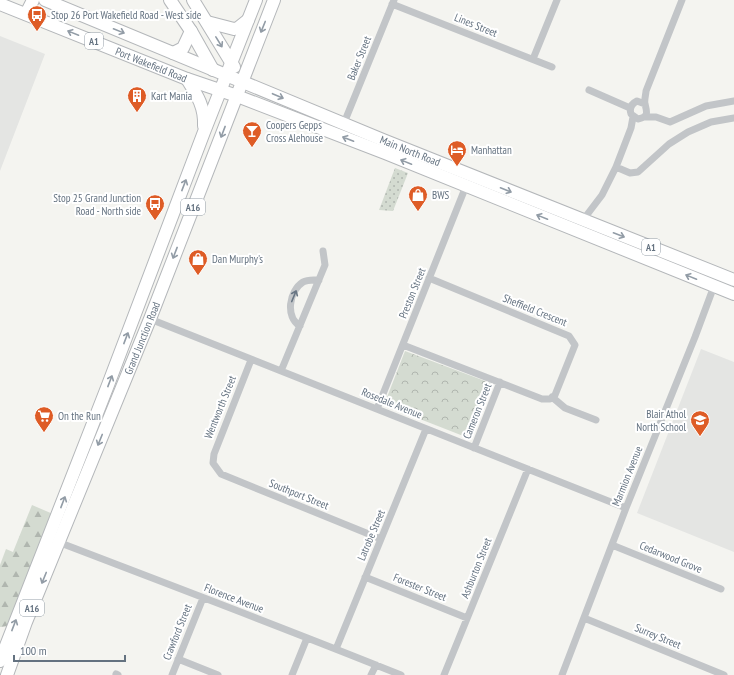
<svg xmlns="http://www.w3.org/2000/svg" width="734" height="675" font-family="'PT Sans Narrow',sans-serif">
<defs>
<pattern id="grass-dots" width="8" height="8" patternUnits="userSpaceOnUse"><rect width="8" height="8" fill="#d4dbd1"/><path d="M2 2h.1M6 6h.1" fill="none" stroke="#b0b6af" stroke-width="1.8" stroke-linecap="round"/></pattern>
<pattern id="forest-firs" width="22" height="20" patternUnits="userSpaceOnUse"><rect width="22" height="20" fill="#d4dbd1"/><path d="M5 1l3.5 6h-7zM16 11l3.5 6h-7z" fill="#b0b6af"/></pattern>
<pattern id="park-crowns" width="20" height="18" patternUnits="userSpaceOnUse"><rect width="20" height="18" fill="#d4dbd1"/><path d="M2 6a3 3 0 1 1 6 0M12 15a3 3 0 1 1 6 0" fill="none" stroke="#b0b6af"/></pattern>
</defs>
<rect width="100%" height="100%" fill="#f4f4f0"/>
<path fill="#e4e5e3" d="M0,36L45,54L0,171Z
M701,349L734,362V552L637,513Z"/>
<path fill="url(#grass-dots)" d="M395,168L408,173L393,211L379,210Z"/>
<path fill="url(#forest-firs)" d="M32,505L53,514L8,626L0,627V565L6,549L13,552Z"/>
<path fill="url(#park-crowns)" d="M405,351L493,384L471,439L384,405Z"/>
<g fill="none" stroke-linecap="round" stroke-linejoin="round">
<g stroke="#b4b7ba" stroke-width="14">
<g id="trunk">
<path id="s1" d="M45,0L383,140L734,280"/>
<path d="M170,0L191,31L213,70"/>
<path d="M193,0L234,67"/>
<path id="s2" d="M0,4L187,79L237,96L385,153L734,294"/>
<path d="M26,14L33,0"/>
<path d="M207,22L234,29L238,28L248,20"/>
<path d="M173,53L183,48L191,31"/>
<path d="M187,79C197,95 205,107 204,126"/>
<path d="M0,661L108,385L204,132L256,0"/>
<path id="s3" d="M7,675L26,622L150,319L274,0"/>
</g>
</g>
<path stroke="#c2c5c8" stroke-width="7" d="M392,4L552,67
M533,59L557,0
M589,90L630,108
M645,104L637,101C631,104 629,108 631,114L638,119C649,117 647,112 645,104C644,100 646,94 646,91L682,0
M644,117H656L670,122L706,106L734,101
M344,123L394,0
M616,167L630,173L638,172L669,144L688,132L711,122L734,118
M583,220L602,195L616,167L631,128L633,117
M150,319L626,508
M300,326C285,317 289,291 303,282C308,279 314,280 319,280
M403,345L542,399H550L555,395L575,345L569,336L429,278
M251,360L214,454L213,463L221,474L381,539
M281,371L325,265L323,251
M552,397L565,408L596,420
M377,409L466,186
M474,448L500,382
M58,542C173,586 287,629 401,675
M612,545L721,589
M365,577L467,618
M584,618L724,675
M336,649L426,429
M178,659L218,675
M116,674L118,675
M172,675L203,598
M292,675L307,638
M371,675L376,665
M444,675L528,469
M562,675L626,508L695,337L714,286"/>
<use href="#trunk" stroke="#fff" stroke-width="12"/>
</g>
<defs><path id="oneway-shaft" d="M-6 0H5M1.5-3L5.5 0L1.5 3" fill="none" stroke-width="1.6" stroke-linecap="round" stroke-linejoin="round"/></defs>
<g stroke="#929ca6">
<use href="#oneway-shaft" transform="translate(263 27) rotate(112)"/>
<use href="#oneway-shaft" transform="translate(119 31) rotate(22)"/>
<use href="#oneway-shaft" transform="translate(73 33) rotate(-158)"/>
<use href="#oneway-shaft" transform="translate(219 42) rotate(58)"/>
<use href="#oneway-shaft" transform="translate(278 96) rotate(23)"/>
<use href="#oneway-shaft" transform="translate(223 132) rotate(111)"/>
<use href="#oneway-shaft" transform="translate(348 139) rotate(-159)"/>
<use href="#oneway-shaft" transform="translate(406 162) rotate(-158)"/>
<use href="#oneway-shaft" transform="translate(184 185) rotate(-69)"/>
<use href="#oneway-shaft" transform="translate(506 190) rotate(22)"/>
<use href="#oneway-shaft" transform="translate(542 217) rotate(-158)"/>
<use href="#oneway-shaft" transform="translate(619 235) rotate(21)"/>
<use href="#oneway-shaft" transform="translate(175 253) rotate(111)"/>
<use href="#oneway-shaft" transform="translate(691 277) rotate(-158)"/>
<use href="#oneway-shaft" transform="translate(126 338) rotate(-69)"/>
<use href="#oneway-shaft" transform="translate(110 381) rotate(-69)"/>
<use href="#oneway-shaft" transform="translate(100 440) rotate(112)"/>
<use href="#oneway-shaft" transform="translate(63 502) rotate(-69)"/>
<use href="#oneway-shaft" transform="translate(44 578) rotate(112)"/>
<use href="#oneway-shaft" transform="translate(14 625) rotate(-69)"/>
</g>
<use stroke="#697684" href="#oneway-shaft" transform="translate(294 296) rotate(-68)"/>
<defs>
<g id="bus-pin" transform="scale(1)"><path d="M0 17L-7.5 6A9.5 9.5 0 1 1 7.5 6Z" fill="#de5c26" stroke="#fff"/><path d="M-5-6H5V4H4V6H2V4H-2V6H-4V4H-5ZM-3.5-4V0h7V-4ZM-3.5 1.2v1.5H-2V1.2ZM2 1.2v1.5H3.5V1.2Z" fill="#fff"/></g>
<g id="building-pin" transform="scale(1)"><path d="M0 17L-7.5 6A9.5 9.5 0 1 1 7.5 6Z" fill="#de5c26" stroke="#fff"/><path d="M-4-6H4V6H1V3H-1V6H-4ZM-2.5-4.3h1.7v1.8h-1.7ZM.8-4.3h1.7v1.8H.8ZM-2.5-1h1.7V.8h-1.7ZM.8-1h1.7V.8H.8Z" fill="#fff"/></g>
<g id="bar-pin" transform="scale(1)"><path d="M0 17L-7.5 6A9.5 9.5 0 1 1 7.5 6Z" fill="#de5c26" stroke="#fff"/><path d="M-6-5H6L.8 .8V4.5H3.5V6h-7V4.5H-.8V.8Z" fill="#fff"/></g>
<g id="hotel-pin" transform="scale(1)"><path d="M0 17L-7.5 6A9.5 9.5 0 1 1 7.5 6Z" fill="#de5c26" stroke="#fff"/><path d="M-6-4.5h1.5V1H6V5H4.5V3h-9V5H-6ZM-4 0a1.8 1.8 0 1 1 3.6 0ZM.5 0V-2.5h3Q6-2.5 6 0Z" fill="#fff"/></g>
<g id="shop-pin" transform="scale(1)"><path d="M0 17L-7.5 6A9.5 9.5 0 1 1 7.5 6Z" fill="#de5c26" stroke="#fff"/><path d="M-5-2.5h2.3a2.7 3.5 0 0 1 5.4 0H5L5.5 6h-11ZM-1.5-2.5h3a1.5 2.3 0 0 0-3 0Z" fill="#fff"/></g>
<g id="supermarket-pin" transform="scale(1)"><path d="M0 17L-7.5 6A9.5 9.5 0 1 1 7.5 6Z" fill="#de5c26" stroke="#fff"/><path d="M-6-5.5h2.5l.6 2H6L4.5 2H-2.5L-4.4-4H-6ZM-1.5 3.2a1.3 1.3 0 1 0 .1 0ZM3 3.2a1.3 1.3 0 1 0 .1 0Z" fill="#fff"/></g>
<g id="school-pin" transform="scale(1)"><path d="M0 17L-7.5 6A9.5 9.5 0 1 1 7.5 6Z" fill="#de5c26" stroke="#fff"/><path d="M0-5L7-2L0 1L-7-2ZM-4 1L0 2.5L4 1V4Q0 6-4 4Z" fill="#fff"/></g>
</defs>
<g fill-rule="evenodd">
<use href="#bus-pin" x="37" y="15"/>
<use href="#building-pin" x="137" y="96"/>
<use href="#bar-pin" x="252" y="131"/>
<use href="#hotel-pin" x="457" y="150"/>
<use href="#shop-pin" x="418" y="195"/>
<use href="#bus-pin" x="155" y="204"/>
<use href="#shop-pin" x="198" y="259"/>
<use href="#supermarket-pin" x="44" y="416"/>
<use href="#school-pin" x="700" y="420"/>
</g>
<g text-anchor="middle" stroke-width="4" stroke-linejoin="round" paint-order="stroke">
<g fill="#fff" stroke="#929ca6" stroke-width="1">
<rect x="85" y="33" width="18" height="16" rx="3"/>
<rect x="181" y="199" width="24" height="16" rx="3"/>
<rect x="642" y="239" width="18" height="16" rx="3"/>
<rect x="20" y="600" width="24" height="16" rx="3"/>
</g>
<g font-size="10" font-weight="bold" fill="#647280">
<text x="94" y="45">A1</text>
<text x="193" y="211">A16</text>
<text x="651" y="251">A1</text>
<text x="32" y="612">A16</text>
</g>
<g font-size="11" fill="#647280" stroke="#fff" text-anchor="start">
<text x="51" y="19">Stop 26 Port Wakefield Road - West side</text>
<text x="151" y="100">Kart Mania</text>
<text x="266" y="129">Coopers Gepps<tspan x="266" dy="13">Cross Alehouse</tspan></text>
<text x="471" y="154">Manhattan</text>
<text x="432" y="199">BWS</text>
<text x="141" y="202" text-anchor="end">Stop 25 Grand Junction<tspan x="141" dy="13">Road - North side</tspan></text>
<text x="212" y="263">Dan Murphy's</text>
<text x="686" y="418" text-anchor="end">Blair Athol<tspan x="686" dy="13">North School</tspan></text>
<text x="58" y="420">On the Run</text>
</g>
<g font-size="11" fill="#647280" stroke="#fff">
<text transform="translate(476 25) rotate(22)" y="4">Lines Street</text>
<text transform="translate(359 58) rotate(-68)" y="4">Baker Street</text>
<text dy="4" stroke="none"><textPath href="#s2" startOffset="163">Port Wakefield Road</textPath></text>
<text dy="4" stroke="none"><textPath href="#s1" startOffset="395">Main North Road</textPath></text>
<text transform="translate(412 293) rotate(-68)" y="4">Preston Street</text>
<text transform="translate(535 310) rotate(22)" y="4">Sheffield Crescent</text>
<text dy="4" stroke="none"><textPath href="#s3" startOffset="363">Grand Junction Road</textPath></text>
<text transform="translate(392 403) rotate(22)" y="4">Rosedale Avenue</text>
<text transform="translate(220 407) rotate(-68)" y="4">Wentworth Street</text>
<text transform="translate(477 411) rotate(-68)" y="4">Cameron Street</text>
<text transform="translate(627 476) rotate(-68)" y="4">Marmion Avenue</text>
<text transform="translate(299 494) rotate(22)" y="4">Southport Street</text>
<text transform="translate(371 535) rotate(-67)" y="4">Latrobe Street</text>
<text transform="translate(671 557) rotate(22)" y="4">Cedarwood Grove</text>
<text transform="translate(476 568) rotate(-68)" y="4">Ashburton Street</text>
<text transform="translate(420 587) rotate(22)" y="4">Forester Street</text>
<text transform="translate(234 598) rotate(21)" y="4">Florence Avenue</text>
<text transform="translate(177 632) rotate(-68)" y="4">Crawford Street</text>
<text transform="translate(658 636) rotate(22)" y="4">Surrey Street</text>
</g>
</g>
<path d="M14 655v6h111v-6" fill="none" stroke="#647280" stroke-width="2"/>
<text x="20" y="655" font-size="12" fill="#647280" stroke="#ffffff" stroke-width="3" paint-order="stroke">100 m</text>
</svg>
